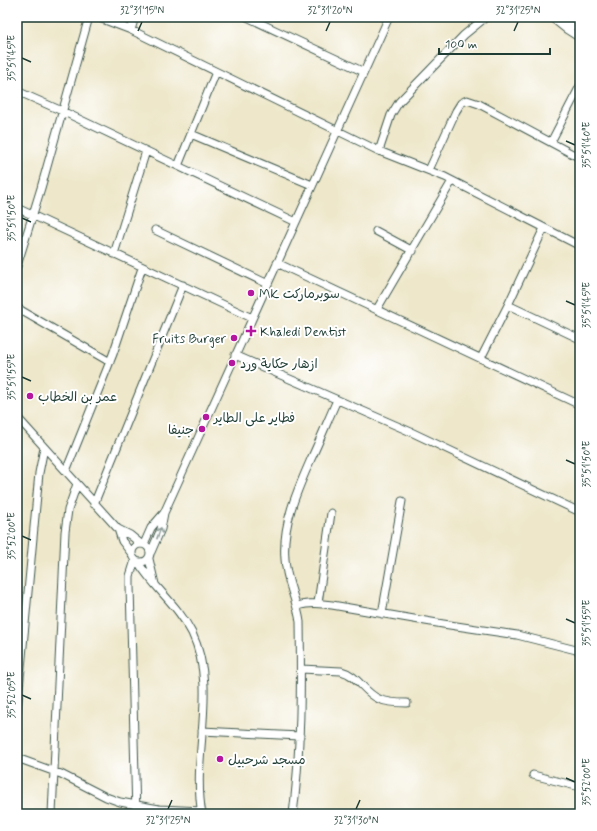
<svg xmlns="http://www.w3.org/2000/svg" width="597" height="831" font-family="Mynerve,'Playpen Sans Arabic',sans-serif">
<rect width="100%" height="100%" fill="#fff"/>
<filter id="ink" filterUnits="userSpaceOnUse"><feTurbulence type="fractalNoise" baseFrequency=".025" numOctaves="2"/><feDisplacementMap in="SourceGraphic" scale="8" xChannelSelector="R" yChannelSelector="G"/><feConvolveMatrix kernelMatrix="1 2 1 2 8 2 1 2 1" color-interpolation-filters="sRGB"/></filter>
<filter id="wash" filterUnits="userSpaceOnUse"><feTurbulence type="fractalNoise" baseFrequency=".012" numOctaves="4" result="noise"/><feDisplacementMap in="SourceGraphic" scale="16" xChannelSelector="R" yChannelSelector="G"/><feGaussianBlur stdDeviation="0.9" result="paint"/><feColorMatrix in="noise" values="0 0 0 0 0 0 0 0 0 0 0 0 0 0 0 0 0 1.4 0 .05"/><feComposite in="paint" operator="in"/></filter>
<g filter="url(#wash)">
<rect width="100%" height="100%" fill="#eee7ca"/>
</g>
<g filter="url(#ink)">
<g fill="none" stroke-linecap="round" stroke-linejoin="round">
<g stroke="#3e564a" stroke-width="9">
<path id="minor" d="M97,17L131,30L379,151L445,177L580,246
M247,17L364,72
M551,17L566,29L580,38
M558,20L580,28
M131,30L135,17
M17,91L62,111L296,222
M191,134L312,185
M551,142L580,86
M379,151L391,115L399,102L464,35L486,17
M178,166L216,72
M429,170L456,111L461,103L467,100L479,104L580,158
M17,208L252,318
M155,230L268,284
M376,231L413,251
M114,254L146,151
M277,263L580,405
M17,266L41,188L89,17
M508,305L580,339
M17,308L110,362
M377,309L452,181
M235,355L411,432L580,512
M481,358L508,305L544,228
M17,417L118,529L130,535L141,544
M66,471L113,354L142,268
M94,504L183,285
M118,529L122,541L132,554
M132 553a9 9 0 1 1 18 0a9 9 0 1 1-18 0Z
M144,544L151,528L164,513
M151,552L161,529L164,513L389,17
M149,559L155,584
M135,560L130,576V586L136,814
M138,562C154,588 178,605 192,633C219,690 191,754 202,814
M318,603L331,513
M298,606C309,602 320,603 332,605L443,624L517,635L580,651
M382,614L402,501
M301,669L341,671C358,675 364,693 379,699C388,703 398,703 407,703
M17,711L39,473L44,448
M202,731L300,736
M17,758L61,774L106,797L120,802L159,809L202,811
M533,775L580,787
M52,814L65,532L68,510L77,484
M293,814C301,750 301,686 300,622C297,600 286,581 285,559C282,524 297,491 311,459C320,440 328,420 337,400"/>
</g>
<use href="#minor" stroke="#fff" stroke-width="7"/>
</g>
<defs><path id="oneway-shaft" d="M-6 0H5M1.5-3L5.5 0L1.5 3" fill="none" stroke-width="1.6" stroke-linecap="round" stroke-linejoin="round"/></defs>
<use stroke="#8f9e9a" href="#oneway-shaft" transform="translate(159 533) rotate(-70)"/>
</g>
<path fill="none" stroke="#1f3d34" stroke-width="1.5" d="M138,31L142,22M326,31L330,22M514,31L518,22M22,58L31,62M566,141L575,145M22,218L31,222M566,301L575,305M22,377L31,381M566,460L575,464M22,536L31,540M566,619L575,623M22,695L31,699M566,778L575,782M168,809L172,800M356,809L360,800"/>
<g fill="#b5179e" stroke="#fff" stroke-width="1.5">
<circle cx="251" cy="293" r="4"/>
<path d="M249 325h4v4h4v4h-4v4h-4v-4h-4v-4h4z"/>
<circle cx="234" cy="338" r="4"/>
<circle cx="232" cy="363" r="4"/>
<circle cx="30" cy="396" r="4"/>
<circle cx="206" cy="417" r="4"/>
<circle cx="202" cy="429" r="4"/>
<circle cx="220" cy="759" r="4"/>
</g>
<g text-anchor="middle" stroke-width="4" stroke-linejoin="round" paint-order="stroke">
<g font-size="13" fill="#1f3d34" stroke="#fff" text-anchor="start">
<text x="259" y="298">MK سوبرماركت</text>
<text x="260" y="336">Khaledi Dentist</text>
<text x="226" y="343" text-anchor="end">Fruits Burger</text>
<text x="240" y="368">ازهار حكاية ورد</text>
<text x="38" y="401">عمر بن الخطاب</text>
<text x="214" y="422">فطاير على الطاير</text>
<text x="194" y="434" text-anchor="end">جنيفا</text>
<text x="228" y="764">مسجد شرحبيل</text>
</g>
</g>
<rect width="597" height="831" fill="none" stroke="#fff" stroke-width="44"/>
<path d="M439 48v6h111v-6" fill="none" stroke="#1f3d34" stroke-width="2"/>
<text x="445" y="48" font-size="12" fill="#1f3d34" stroke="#ffffff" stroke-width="3" paint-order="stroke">100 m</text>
<rect x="22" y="22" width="553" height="787" fill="none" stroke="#1f3d34" stroke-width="1.5"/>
<g font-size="10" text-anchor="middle" fill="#1f3d34">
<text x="142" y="14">32°31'15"N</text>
<text x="330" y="14">32°31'20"N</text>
<text x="518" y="14">32°31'25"N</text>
<text transform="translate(11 58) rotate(-90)" y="4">35°51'45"E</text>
<text transform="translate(586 145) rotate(-90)" y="4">35°51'40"E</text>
<text transform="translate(11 218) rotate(-90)" y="4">35°51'50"E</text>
<text transform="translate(586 305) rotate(-90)" y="4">35°51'45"E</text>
<text transform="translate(11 377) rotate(-90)" y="4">35°51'55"E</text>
<text transform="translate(586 464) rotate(-90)" y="4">35°51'50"E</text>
<text transform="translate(11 536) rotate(-90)" y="4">35°52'00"E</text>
<text transform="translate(586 623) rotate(-90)" y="4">35°51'55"E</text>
<text transform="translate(11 695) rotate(-90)" y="4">35°52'05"E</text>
<text transform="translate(586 782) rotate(-90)" y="4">35°52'00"E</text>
<text x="168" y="824">32°31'25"N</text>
<text x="356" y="824">32°31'30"N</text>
</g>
</svg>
